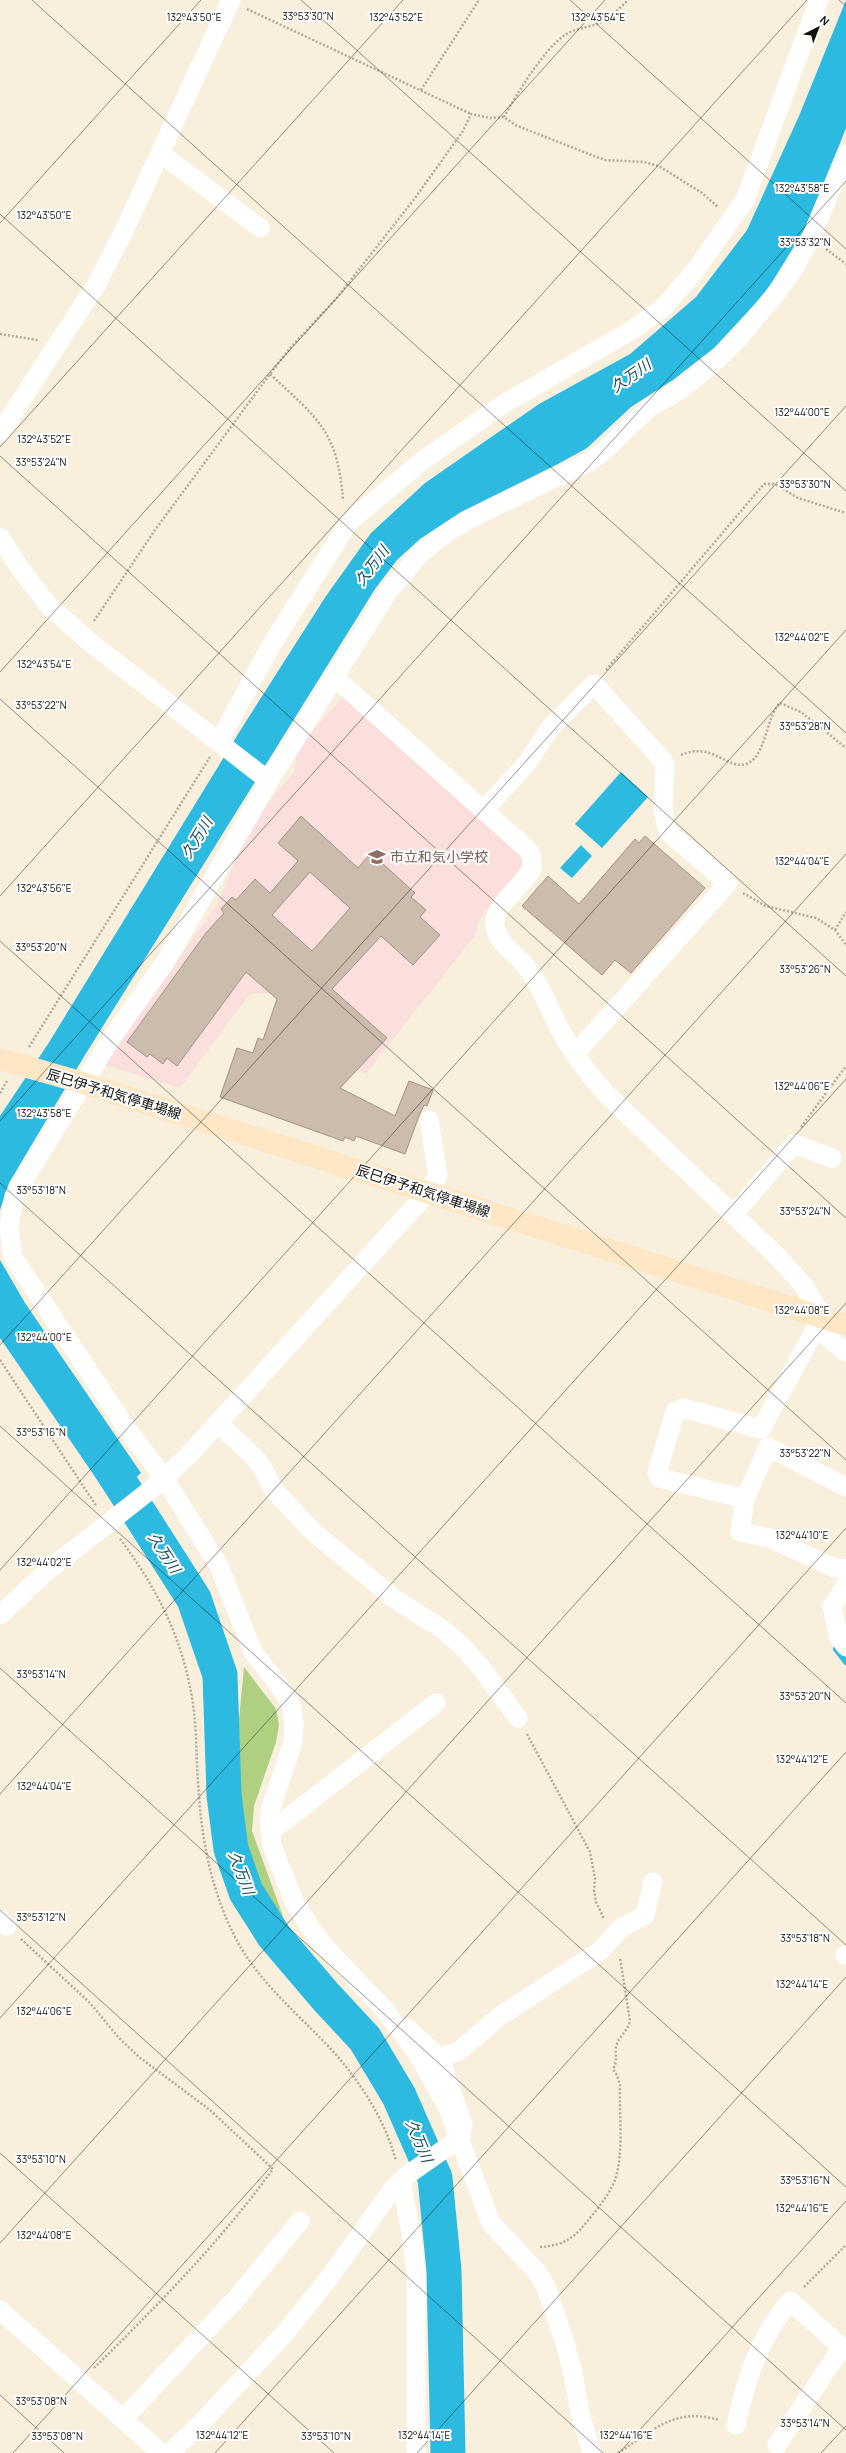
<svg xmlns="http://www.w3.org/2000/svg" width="846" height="2453" font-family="Manrope,'Noto Sans JP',sans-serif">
<rect width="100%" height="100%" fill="#f9efdd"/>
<path fill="#fadfdc" d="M343,696L528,858L478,922L476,934L365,1075L270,993L250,994L180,1088L105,1065L149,998L218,904L247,829L295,770L297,749Z"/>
<path fill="#afcf81" d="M244,1667L276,1709L279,1725L276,1742L254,1806L252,1831L283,1916C278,1912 270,1908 267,1902C220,1840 238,1739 244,1667Z"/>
<path fill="#2dbae0" d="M846,0V128L809,222L766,292L714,348L673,380L631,407L587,448L558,464L461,512L420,539L397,560L375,589L85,1055L9,1183L0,1210V1116L48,1044L243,726L326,596L371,533L425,483L539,404L630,354L696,297L747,230L799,116Z
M621,772L648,797L602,848L575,824Z
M581,845L592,856L572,878L560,868Z
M0,1260L25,1303L141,1473L111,1500L0,1338Z"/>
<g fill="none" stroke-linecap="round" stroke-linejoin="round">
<path stroke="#2dbae0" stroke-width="6" d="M836,1649L846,1662"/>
<path stroke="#2dbae0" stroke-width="35" d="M97,1447L194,1599L220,1675L224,1795L231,1849L246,1892L274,1936L326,1997L365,2039L399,2096L435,2178L444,2271L448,2453"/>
</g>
<path fill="#ccbcae" stroke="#a19285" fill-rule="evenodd" d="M301,816L358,868L371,853L415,893L411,897L426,910L420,917L440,935L413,965L381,936L332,989L387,1038L340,1088L395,1116L409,1081L433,1090L427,1106L424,1105L419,1116L405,1154L356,1136L354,1141L345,1137L343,1141L220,1097L237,1048L253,1053L258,1038L263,1040L277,999L246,972L177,1066L167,1058L163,1064L150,1054L147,1057L127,1042L206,933L224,913L221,909L232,897L236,900L255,879L270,893L298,861L278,843ZM310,872L350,908L312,951L272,915Z
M645,836L705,888L631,973L615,960L602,975L522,906L548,876L579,904L635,839L639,843Z"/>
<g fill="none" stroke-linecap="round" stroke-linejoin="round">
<path stroke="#b2aa9c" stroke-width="2.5" stroke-dasharray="2 2" stroke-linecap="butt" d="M247,9L471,114
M421,90L479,0
M504,117C516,95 544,49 565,35C575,28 588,28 599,23C610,18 620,8 628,0
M826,249L846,264
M0,334L38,340
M270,374C318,419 338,431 343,501
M94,621L155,530L270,374L291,347L336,299L415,198L463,131L471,114L490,118L504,117L515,125L594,156L605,160L644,162L659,166L702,193L718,207
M606,670L764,484H775L798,498L846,513
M681,755C712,741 727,770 746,764C766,758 766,716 780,703L801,712L846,748
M743,893L766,906L816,918L835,930L846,945
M835,930L846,912
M29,1047L210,757
M0,1093L7,1081
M801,1127L846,1066
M0,1360L97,1507
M120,1539C158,1589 184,1642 193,1704C197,1730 196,1756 198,1782C201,1834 209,1883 232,1931C255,1979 293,2009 329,2047C358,2078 385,2119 396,2161
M527,1734L590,1852L595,1878L594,1890L596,1902L604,1919
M21,1939L90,2003L119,2038L139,2057L210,2110L273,2169C221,2241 157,2306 94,2368
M540,2247C566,2245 574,2238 590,2218C600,2206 609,2194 615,2180C624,2154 619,2113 620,2085L617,2075L613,2069C618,2060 615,2056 616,2047C618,2037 628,2031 630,2021L620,1958
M804,2287L846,2245
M618,2453C654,2430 674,2407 719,2420"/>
<path stroke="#fff" stroke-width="19" d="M160,153L260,228
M0,433L96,285L123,233L231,0
M0,537L19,567L49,606L91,643L269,781
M333,676L526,848L531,855L532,868C524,886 499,900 495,920C492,938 513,952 523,963C542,985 551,1015 566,1040C577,1060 592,1077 606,1094L779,1258L804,1286L822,1317L761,1429L682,1408L675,1412L657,1473L660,1478L745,1499L768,1447L846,1487
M219,742L269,649L349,522L422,461L505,403L634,329L663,308L695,271L745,200L819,0
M485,809L527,763L551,727L594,684L665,763L663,810L668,832L728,883L575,1054
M733,1215L794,1144L832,1158
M816,1328L846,1352
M218,1423L254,1457L262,1467L273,1489L312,1531L395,1599L442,1629L461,1645L479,1665L518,1718
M745,1499L740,1532L770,1538L834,1568H843
M846,1584L832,1607L839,1638L846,1647
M0,1615L46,1572L154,1487L187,1457L427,1193L438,1175L429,1120
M270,1832L436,1703
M0,1919L7,1926
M845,1955H846
M440,2058L459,2051L500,2016L600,1951L621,1928L645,1915L653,1882
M401,2181L412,2238L416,2274V2453
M0,2310L161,2453
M123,2419L235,2300L300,2221
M736,2425C747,2377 758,2340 790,2301L846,2351
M777,2445L842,2347
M170,2453L201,2423L285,2333L329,2278L392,2190L406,2176L460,2138L463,2125L440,2058L407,2028
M592,2453L580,2413L573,2373L565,2343L546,2287L537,2272L491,2223L447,2106L417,2053L384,2009L323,1945L308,1924L294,1901L272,1846L269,1820L271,1808L293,1742L294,1724L291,1704L281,1688L253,1652L219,1566L164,1478L127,1429L13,1257L9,1227L14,1196L110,1040L166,961L269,781L388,592L420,554L442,536L471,518L591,461L606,449L650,407L680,390L717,360L738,339L773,297L792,272L811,238L846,154"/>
<path stroke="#fde7c5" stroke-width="22" d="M0,1059L73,1080L846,1325"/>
</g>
<path fill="none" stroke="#13100a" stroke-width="1" stroke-opacity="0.45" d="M32,0L846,733M301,0L846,491M570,0L846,249M839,0L846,6M0,214L846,976M0,223L201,0M0,447L403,0M0,456L846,1218M0,672L605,0M0,699L846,1460M0,896L807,0M0,941L846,1703M0,1121L846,181M0,1183L846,1945M0,1345L846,406M0,1426L846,2187M0,1570L846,630M0,1668L846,2430M0,1794L846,854M0,1910L603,2453M0,2018L846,1079M0,2153L334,2453M0,2243L846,1303M0,2395L64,2453M13,2453L846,1528M215,2453L846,1752M417,2453L846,1977M619,2453L846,2201M821,2453L846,2426"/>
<defs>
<g id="school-bare" transform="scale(1.38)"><path d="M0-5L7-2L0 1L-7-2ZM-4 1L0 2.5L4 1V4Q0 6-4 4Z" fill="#8d6e63" stroke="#fff" stroke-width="2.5" paint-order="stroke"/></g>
</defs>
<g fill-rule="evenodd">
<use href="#school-bare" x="377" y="857"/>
</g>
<g text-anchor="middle" stroke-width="4" stroke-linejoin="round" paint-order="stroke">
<g font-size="14" fill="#785e54" stroke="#fff" text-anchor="start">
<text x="390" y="862">市立和気小学校</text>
</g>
<g font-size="14" fill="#13100a" stroke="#fff">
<text transform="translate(114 1094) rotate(17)" y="5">辰巳伊予和気停車場線</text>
<text transform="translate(423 1191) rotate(18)" y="5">辰巳伊予和気停車場線</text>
</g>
<g font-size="15" font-style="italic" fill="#144c5c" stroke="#fff">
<text transform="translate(631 376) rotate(-35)" y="5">久万川</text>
<text transform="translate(372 566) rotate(-53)" y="5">久万川</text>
<text transform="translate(197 838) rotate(-59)" y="5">久万川</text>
<text transform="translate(164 1553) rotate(57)" y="5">久万川</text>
<text transform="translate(241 1873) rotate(69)" y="5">久万川</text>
<text transform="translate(419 2141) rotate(67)" y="5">久万川</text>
</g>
</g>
<g font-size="10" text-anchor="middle" fill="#13100a" stroke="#fff" stroke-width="4" stroke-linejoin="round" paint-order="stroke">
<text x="308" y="20">33°53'30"N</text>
<text x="194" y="21">132°43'50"E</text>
<text x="396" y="21">132°43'52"E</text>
<text x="598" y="21">132°43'54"E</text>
<text x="802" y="192">132°43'58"E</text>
<text x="44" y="219">132°43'50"E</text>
<text x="805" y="246">33°53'32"N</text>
<text x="802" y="416">132°44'00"E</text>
<text x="44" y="443">132°43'52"E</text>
<text x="41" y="466">33°53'24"N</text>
<text x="805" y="488">33°53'30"N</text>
<text x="802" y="641">132°44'02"E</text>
<text x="44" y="668">132°43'54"E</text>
<text x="41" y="709">33°53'22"N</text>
<text x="805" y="730">33°53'28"N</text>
<text x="802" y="865">132°44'04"E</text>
<text x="44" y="892">132°43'56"E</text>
<text x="41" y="951">33°53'20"N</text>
<text x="805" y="973">33°53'26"N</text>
<text x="802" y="1090">132°44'06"E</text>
<text x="44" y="1117">132°43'58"E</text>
<text x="41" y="1194">33°53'18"N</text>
<text x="805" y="1215">33°53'24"N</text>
<text x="802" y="1314">132°44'08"E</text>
<text x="44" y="1341">132°44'00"E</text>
<text x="41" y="1436">33°53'16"N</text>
<text x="805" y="1457">33°53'22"N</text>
<text x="802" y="1539">132°44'10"E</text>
<text x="44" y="1566">132°44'02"E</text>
<text x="41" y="1678">33°53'14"N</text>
<text x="805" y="1700">33°53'20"N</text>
<text x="802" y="1763">132°44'12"E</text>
<text x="44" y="1790">132°44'04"E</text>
<text x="41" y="1921">33°53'12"N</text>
<text x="805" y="1942">33°53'18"N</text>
<text x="802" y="1988">132°44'14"E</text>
<text x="44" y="2015">132°44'06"E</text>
<text x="41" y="2163">33°53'10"N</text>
<text x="805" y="2184">33°53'16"N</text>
<text x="802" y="2212">132°44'16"E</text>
<text x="44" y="2239">132°44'08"E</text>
<text x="41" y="2405">33°53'08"N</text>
<text x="805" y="2427">33°53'14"N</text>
<text x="222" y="2439">132°44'12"E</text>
<text x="424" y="2439">132°44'14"E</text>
<text x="626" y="2439">132°44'16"E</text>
<text x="57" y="2440">33°53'08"N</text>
<text x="326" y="2440">33°53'10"N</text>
</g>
<g transform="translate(818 28) rotate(42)" stroke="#ffffff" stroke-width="3" paint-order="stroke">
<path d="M0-3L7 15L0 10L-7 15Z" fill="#13100a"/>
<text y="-6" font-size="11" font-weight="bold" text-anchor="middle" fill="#13100a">N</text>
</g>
</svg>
